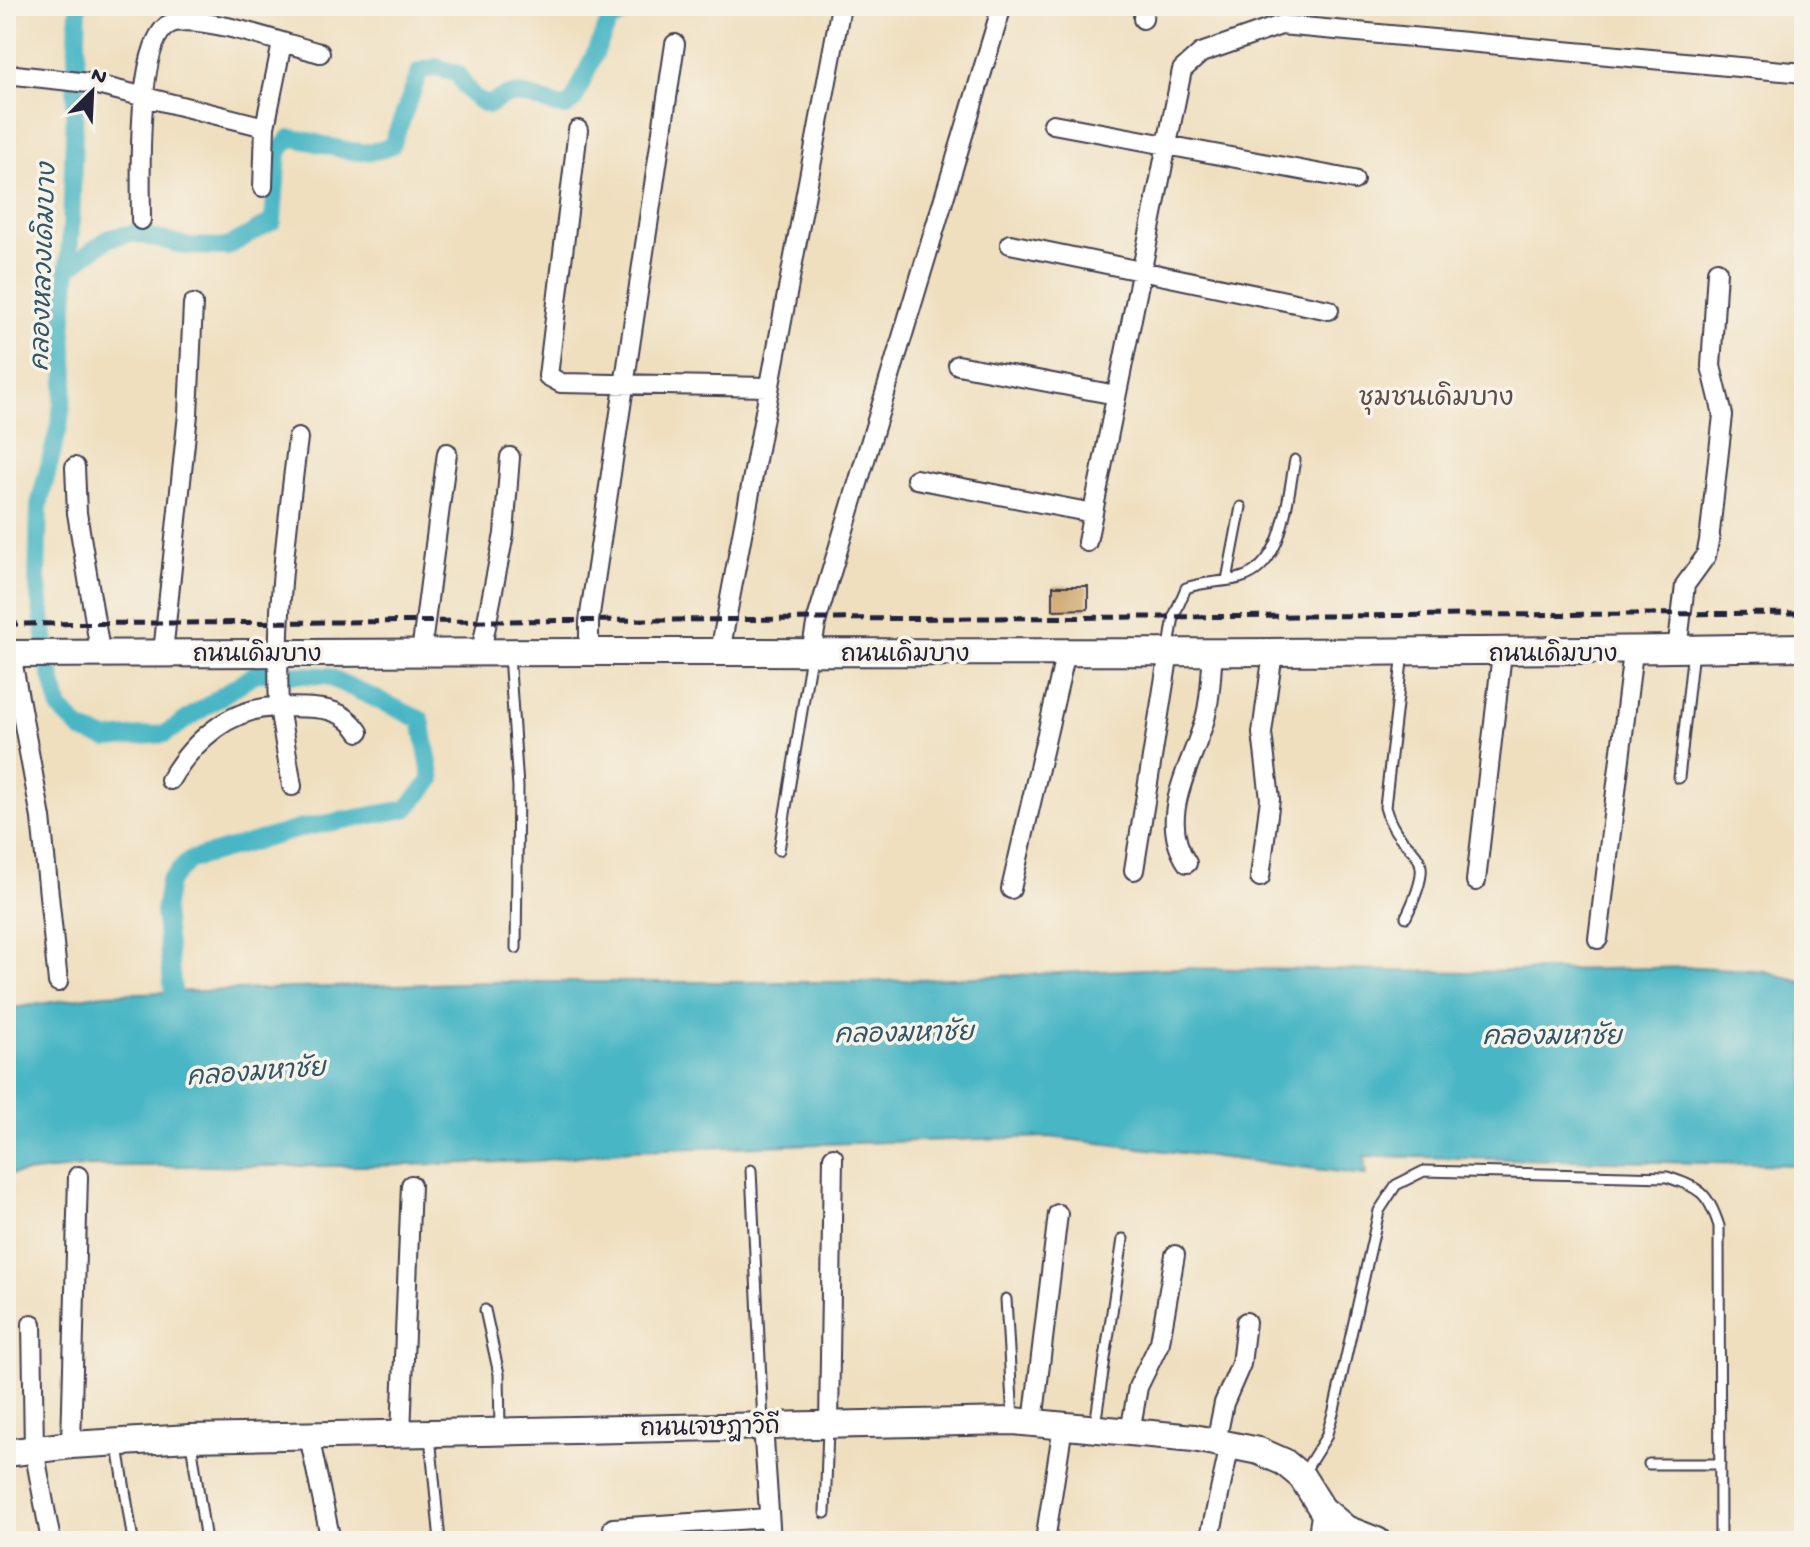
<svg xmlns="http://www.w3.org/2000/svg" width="1810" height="1547" font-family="'Gochi Hand','Playpen Sans Thai',sans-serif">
<rect width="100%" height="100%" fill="#f7f3e8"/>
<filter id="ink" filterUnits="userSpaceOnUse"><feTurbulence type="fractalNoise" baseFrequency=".0125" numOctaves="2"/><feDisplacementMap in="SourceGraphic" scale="16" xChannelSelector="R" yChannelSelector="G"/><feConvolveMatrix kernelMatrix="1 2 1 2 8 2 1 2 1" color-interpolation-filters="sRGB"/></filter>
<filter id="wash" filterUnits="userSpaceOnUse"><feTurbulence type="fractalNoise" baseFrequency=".006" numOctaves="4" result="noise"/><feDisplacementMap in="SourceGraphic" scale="32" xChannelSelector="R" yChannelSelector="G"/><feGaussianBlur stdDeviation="1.8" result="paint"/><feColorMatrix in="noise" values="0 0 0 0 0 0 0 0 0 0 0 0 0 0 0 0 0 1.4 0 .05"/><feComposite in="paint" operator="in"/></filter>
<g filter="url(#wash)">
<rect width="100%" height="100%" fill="#efdfbf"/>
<path fill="#49b6c5" stroke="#366c80" stroke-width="2" d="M1697,967L1765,971L1804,983V1165L1364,1156L1366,1175L1049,1137L630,1150L536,1161L372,1166H91L6,1175V1009L105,994L496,982H864L1169,968L1467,972Z"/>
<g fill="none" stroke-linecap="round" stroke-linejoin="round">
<path stroke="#49b6c5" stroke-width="18" d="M78,6L71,227L63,333L66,374L59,426L39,505L37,580L50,671L60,709L81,730L107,739L165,734L256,673L327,676L421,720L432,780L406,809L306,827L189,860L169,882L164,912L176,1017
M67,269L109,238L133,233L187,246L227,247L273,221L278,152L290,138C326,141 358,163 392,145L420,71L437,67L458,74C466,89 474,101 490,105C517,82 537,103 566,107L574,100L609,22L634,6"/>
</g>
<g id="blocks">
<path fill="#cca063" d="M1053,586H1088V609L1053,610Z"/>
</g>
</g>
<g filter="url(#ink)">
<use href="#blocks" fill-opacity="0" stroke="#413e4f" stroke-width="2"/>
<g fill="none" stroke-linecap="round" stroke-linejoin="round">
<g stroke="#413e4f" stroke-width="13">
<path id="lane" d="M1227,580L1241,507
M1169,648L1174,616L1186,588C1204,581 1222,583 1240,578C1285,566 1287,498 1295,460
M1403,653L1385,807C1401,865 1444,839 1406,917
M509,655L518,787L516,948
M1679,778L1693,650
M779,850L811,656
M751,1170L763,1423
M1006,1299L1013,1420
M485,1310L499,1374L500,1428
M1095,1425L1123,1239
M430,1436L440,1541
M191,1442L206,1541
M118,1446L133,1541
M1649,1464H1720
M1303,1474L1326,1437L1334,1410L1379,1211L1396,1185L1424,1171L1667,1177C1700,1188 1708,1192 1719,1226L1720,1541
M825,1513L828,1428"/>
</g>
<g stroke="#413e4f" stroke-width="22">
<path id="street" d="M1143,19L1144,6
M6,74L89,83L265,127
M1053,124L1354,180
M578,130L548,376L561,383L769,387
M263,187L265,127L282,43
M141,220C141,185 134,30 175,22C208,16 285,44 320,53
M1010,244L1329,310
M958,365L1116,395
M75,467L77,513L101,657
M916,479L1093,513
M1087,542L1182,70L1201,53L1281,25L1804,73
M1677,650L1685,585L1706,556L1709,541L1723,415L1711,366L1717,271
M481,652L504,534L510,457
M589,652V621L675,44
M720,652L841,6
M811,652L817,619L1002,6
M163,653L188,414L193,304
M421,653L447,453
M11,654L41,818L58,982
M170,780C194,740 231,707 279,707C275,616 287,528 298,438
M292,786L279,707C310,708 340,703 359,732
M1187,863C1155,815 1194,763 1206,715C1211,694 1211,673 1213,652
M1134,870L1169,652
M1260,877L1270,799L1262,733L1273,652
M1476,881L1502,653
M1011,889L1066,652
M1598,939L1633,652
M32,1324L34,1449L51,1541
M1033,1423L1058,1214
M829,1424L833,1157
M763,1425L771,1541
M1130,1432L1138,1387L1160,1342L1175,1255
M401,1433L411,1185
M309,1436L331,1541
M1216,1442L1224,1403L1241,1364L1246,1322
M71,1445L78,1176
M613,1528L768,1518
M1045,1541L1063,1426
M1209,1541L1230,1445
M1317,1541L1322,1509"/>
</g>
<g stroke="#413e4f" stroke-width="30">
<path id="secondary" d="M6,654C202,655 397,651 593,652C997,652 1400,654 1804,647
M6,1453L71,1445L190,1438L1013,1421L1194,1438L1259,1451L1284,1462L1302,1477L1322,1509L1346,1529L1377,1541"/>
</g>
<use href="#lane" stroke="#fff" stroke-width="9"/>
<use href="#street" stroke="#fff" stroke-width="18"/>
<use href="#secondary" stroke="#fff" stroke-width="26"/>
<path stroke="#22223b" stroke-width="5" stroke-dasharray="12 6" stroke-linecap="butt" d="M6,624L1804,613"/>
</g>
</g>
<g text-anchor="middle" stroke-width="7" stroke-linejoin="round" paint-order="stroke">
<g font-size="24" fill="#22223b" stroke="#f7f3e8">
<text x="257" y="661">ถนนเดิมบาง</text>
<text x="905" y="661">ถนนเดิมบาง</text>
<text x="1553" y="661">ถนนเดิมบาง</text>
<text transform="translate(710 1426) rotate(-1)" y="8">ถนนเจษฎาวิถี</text>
</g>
<g font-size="26" font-style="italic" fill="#30566b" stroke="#f7f3e8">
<text transform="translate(42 267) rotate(-88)" y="9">คลองหลวงเดิมบาง</text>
<text transform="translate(904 1032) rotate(-1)" y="9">คลองมหาชัย</text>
<text x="1552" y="1044">คลองมหาชัย</text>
<text transform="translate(256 1071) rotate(-4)" y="9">คลองมหาชัย</text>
</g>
<g font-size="26" fill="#5e4e49" stroke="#f7f3e8">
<text x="1436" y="405">ชุมชนเดิมบาง</text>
</g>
</g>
<rect width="1810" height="1547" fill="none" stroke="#f7f3e8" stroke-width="32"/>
<g transform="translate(92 92) rotate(24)" stroke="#f7f3e8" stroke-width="6" paint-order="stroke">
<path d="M0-6L14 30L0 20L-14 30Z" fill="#22223b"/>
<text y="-12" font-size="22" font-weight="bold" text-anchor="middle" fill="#22223b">N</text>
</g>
</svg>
